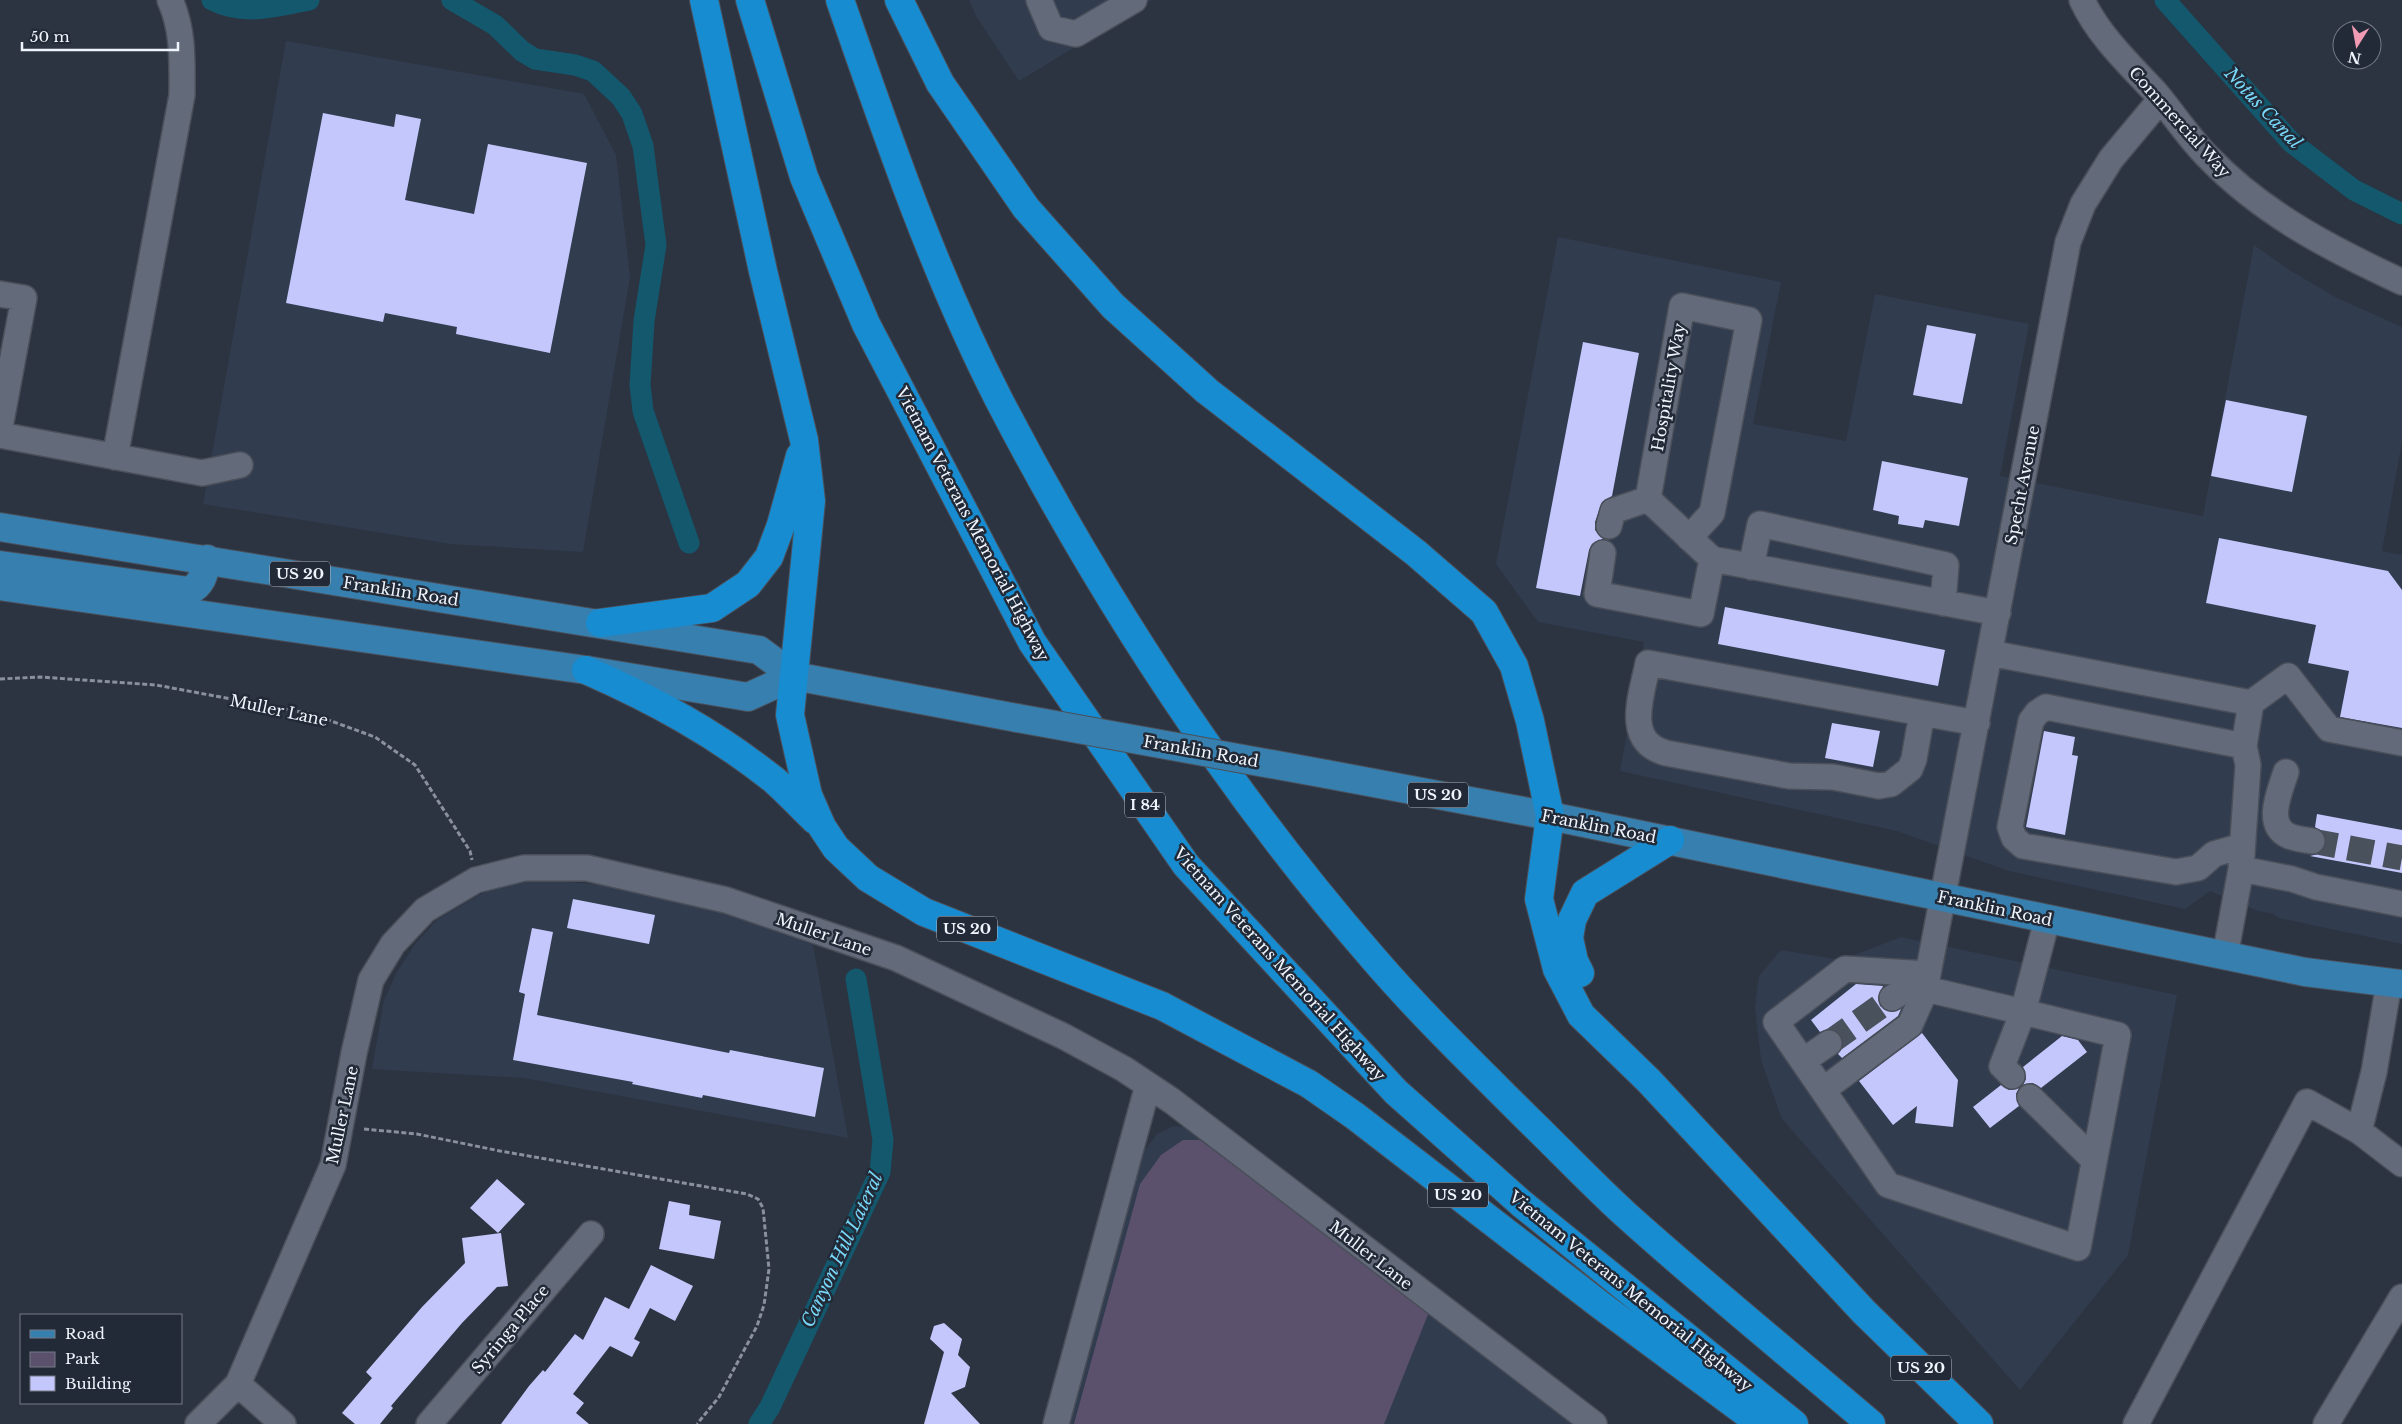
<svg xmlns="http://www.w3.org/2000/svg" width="2402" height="1424" font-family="'Libre Baskerville',serif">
<rect width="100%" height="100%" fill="#2c3441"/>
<path fill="#313c4f" d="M969,0H1152L1019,81L976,16Z
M286,41L584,94L616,155L630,277L583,552L451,544L203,504Z
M1558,237L1781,282L1753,424L1846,441L1875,294L2029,324L2000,476L2203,516L2254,245L2291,271L2337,298L2402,327V442L2382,551L2402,555V944L2279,918L2274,914L2258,911L2210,891L2185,909L2009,871L1897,831L1620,771L1644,642L1538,622L1496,564Z
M551,880L600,885L663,898L734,916L813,945L848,1138L524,1078L372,1069L384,1000L397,972L415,944L437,920L488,890L519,882Z
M1901,937L2177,995L2128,1255L2020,1390L1782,1119L1761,1060L1755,1007L1759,976L1781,950L1841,960Z
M1174,1126L1183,1127L1200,1140L1575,1424H1068L1137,1173L1146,1149L1157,1134Z"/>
<path fill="#5b516d" d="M1183,1140H1200L1429,1312L1384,1424H1074L1140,1184L1161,1155Z"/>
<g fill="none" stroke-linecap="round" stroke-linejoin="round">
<path stroke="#13586d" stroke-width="21" d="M212,0C243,16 276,7 309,0
M452,0L495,25L522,51L535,59L575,65L593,71L621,97L632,114L643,146L656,245L644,321L640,385L643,411L689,543
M2165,0L2291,142L2354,190L2402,214
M759,1424L770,1407L880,1172L883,1140L856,979"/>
</g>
<path fill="#c4c7fb" d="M323,113L394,127L396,114L421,119L405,200L474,214L488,144L587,163L550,353L456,334L457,327L385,313L383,322L286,303Z
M1927,325L1976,334L1962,404L1913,395Z
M1583,342L1639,353L1612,496L1602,502L1595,522V530L1603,539L1592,544L1589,550L1580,596L1536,588Z
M2226,400L2307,416L2292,492L2211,476Z
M1882,461L1968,478L1959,526L1925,520L1923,528L1898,524L1899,516L1873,510Z
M2219,538L2388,571L2402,590V728L2340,717L2349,671L2308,663L2316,625L2206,603Z
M1725,607L1945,650L1938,686L1718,644Z
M1832,723L1880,731L1873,767L1825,758Z
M2044,731L2075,737L2072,755L2078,756L2065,835L2026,827Z
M2317,814L2402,830V873L2310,856L2318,854L2324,849L2326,843L2325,835L2315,827Z
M573,899L655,915L649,944L567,928Z
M532,928L553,932L537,1015L729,1053L730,1050L824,1068L815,1117L703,1095L702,1098L632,1084L633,1082L513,1060L525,994L519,992Z
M1856,984L1883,986L1878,998L1880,1006L1892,1012L1901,1009L1898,1016L1842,1058L1838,1054L1843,1042L1840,1034L1828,1029L1820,1032L1811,1020Z
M1922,1033L1958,1080L1953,1127L1915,1123L1917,1106L1893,1125L1859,1081Z
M2062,1036L2078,1040L2087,1052L2041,1088L2033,1083L2023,1085L2026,1079L2023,1067Z
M2001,1085L2009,1090L2019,1088L2016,1094L2019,1106L1990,1128L1973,1107Z
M497,1179L525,1204L498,1233L470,1208Z
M669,1201L690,1205L689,1215L721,1221L714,1259L659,1249Z
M501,1233L508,1286L497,1287L462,1323L391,1406L393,1408L380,1424H355L342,1413L372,1378L366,1372L422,1307L465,1263L462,1238Z
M651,1265L693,1286L675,1321L650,1308L634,1339L640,1342L632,1357L610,1346L573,1394L584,1403L576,1413L589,1424H501L529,1386L543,1370L545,1372L575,1334L583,1340L605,1297L629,1309Z
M944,1323L962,1339L958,1355L970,1367L965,1387L951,1393L980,1424H924L944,1352L930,1339L934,1326Z"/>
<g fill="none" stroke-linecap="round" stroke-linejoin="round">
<path stroke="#49515d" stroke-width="25" stroke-dasharray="25 12" stroke-linecap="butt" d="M2312,841L2402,858
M1829,1043L1892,998"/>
<g stroke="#4a4f5a" stroke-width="28">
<path id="minor" d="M1039,0L1051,28L1076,34L1134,0
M2082,0C2098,35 2129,64 2155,92C2173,113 2188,137 2208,157C2263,214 2331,249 2402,282
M0,294L24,298L0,427
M0,435L202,473L240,465
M115,457L182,95C182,63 184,31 170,0
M1609,526L1613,511L1648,499
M1689,538L1712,513L1749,320L1682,306L1648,499L1712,559L1998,613
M1603,553L1597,594L1701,614L1712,559
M1751,567L1760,524L1946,565L1943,603
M1990,653L2251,703L2244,746L2248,765L2241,869L2225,956
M2251,703L2288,676L2329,729L2402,743
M1922,713L1914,759L1910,769L1891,784L1879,786L1833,777L1789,776L1666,753C1623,741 1642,695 1648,663L1977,723
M2286,772C2280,791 2264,825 2289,836C2296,839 2305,840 2312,841
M2242,846L2214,854L2198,868L2176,872L2023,846L2014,838L2010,827L2031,721L2037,713L2046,707L2244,746
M2241,869L2292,879L2316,887L2402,904
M2047,920L2023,1012L2118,1035L2078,1248L1888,1185L1776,1022L1845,969L1928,974L2068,242L2083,204L2111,159L2161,99
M1928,974L1926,989L2023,1012L2002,1066L2012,1076
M1892,998L1928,974
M1803,1061L1829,1043
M1823,1090L1910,1025L1926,989
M2030,1097L2094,1160
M2359,1131L2374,1072L2389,983
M238,1384L283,1424
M198,1424L238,1384L333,1165L354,1053L371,980L393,944L425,910L476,880L524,868H587L726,900L896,958L1063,1036L1124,1069L1172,1101L1594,1424
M429,1424L591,1234
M1056,1424L1148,1085
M2136,1424L2307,1102L2359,1131L2402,1164
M2326,1424L2402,1297"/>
</g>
<g stroke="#4a4f5a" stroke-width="30">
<path id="major" d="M0,527L759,650L794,676L1017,718
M0,565L189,591C203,584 204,574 207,559
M0,586L586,670L748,697L794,676
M1326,774L1550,816L2305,972L2402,984"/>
</g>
<g stroke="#4a4f5a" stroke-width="30">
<path id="highway" d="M704,0L763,271L804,440L811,501L790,715L808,795L822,827L836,848L868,878L924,912L1162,1006L1309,1084L1355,1116L1599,1304L1761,1424
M750,0L804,177L866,324L1032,642L1186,865L1396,1092L1522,1204L1794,1424
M840,0C887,135 934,273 999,400C1102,598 1227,790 1373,958C1422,1015 1476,1067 1529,1120C1561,1151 1592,1184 1625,1214C1705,1286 1789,1354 1871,1424
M899,0L940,83L1026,208L1113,306L1207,391L1416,553L1484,612L1514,666L1530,721L1550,816L1539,899L1557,969L1581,1015L1649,1081L1864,1312L1979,1424
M600,623L712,608L748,584L769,557L781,525L800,456
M586,670C654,700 715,733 774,780C788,792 801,807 815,820
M1580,973L1574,961L1569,938L1572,920L1585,893L1670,840"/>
</g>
<path stroke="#8b919c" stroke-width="3" stroke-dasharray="5 2.5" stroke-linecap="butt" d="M0,679L40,677L156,685L312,714L375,737L415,765L470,851L472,860
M364,1129L417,1134L500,1151L747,1194L758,1199L763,1208L769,1269L764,1305L757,1326L719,1397L697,1424"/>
<use href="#minor" stroke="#636b7a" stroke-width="25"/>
<use href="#major" stroke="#367fae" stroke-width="28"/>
<use href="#highway" stroke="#188cd0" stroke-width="28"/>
<g stroke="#4a4f5a" stroke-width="30" stroke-linecap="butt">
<path id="major-bridge" d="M1017,718L1326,774"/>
</g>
<use href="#major-bridge" stroke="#367fae" stroke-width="28"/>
</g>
<g text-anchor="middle" stroke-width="5" stroke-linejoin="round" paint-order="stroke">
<g fill="#222a37" stroke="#b2b8c2" stroke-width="1">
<rect x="270" y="561.5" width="60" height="25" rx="4"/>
<rect x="1408" y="782.5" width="60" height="25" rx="4"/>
<rect x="1125" y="792.5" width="40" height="25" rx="4"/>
<rect x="937" y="916.5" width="60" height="25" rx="4"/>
<rect x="1428" y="1182.5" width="60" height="25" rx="4"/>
<rect x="1891" y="1355.5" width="60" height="25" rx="4"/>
</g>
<g font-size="15" font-weight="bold" fill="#f0f5fd">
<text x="300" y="579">US 20</text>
<text x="1438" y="800">US 20</text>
<text x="1145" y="810">I 84</text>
<text x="967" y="934">US 20</text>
<text x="1458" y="1200">US 20</text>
<text x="1921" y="1373">US 20</text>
</g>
<g font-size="16" fill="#f0f5fd" stroke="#222a37">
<text transform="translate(2180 122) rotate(48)" y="6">Commercial Way</text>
<text transform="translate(1668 387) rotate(-80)" y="6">Hospitality Way</text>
<text transform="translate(2022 485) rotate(-79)" y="6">Specht Avenue</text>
<text transform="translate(973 524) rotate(62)" y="6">Vietnam Veterans Memorial Highway</text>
<text transform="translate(401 591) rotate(9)" y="6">Franklin Road</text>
<text transform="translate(279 710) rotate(12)" y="6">Muller Lane</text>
<text transform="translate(1201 751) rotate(10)" y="6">Franklin Road</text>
<text transform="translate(1599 826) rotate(11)" y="6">Franklin Road</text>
<text transform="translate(1995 908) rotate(12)" y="6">Franklin Road</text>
<text transform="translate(824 934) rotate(19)" y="6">Muller Lane</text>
<text transform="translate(1280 964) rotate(48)" y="6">Vietnam Veterans Memorial Highway</text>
<text transform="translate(342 1115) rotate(-78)" y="6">Muller Lane</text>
<text transform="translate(1371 1255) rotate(38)" y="6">Muller Lane</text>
<text transform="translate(1631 1291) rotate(39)" y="6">Vietnam Veterans Memorial Highway</text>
<text transform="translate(510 1329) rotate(-50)" y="6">Syringa Place</text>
</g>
<g font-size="18" font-style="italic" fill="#77d8f9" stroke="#222a37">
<text transform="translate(2263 108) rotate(47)" y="6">Notus Canal</text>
<text transform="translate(842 1250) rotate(-65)" y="6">Canyon Hill Lateral</text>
</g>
</g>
<rect x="20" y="1314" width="162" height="90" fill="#222a37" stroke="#747b86"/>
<rect x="30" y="1330" width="25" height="8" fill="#367fae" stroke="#747b86"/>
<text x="65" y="1339" font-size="15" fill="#f0f5fd">Road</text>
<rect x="30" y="1352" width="25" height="15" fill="#5b516d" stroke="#747b86"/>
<text x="65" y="1364" font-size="15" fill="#f0f5fd">Park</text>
<rect x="30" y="1376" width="25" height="15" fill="#c4c7fb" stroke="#747b86"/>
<text x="65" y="1389" font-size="15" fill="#f0f5fd">Building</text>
<g transform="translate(2357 45) rotate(191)"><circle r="24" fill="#222a37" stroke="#747b86"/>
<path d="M0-4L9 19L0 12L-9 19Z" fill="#f19ab4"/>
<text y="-8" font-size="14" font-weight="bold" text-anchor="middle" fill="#f0f5fd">N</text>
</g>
<path d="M22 42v8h156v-8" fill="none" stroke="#f0f5fd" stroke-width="2.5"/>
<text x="30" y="42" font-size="15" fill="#f0f5fd" stroke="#222a37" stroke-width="4" paint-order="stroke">50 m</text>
</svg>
